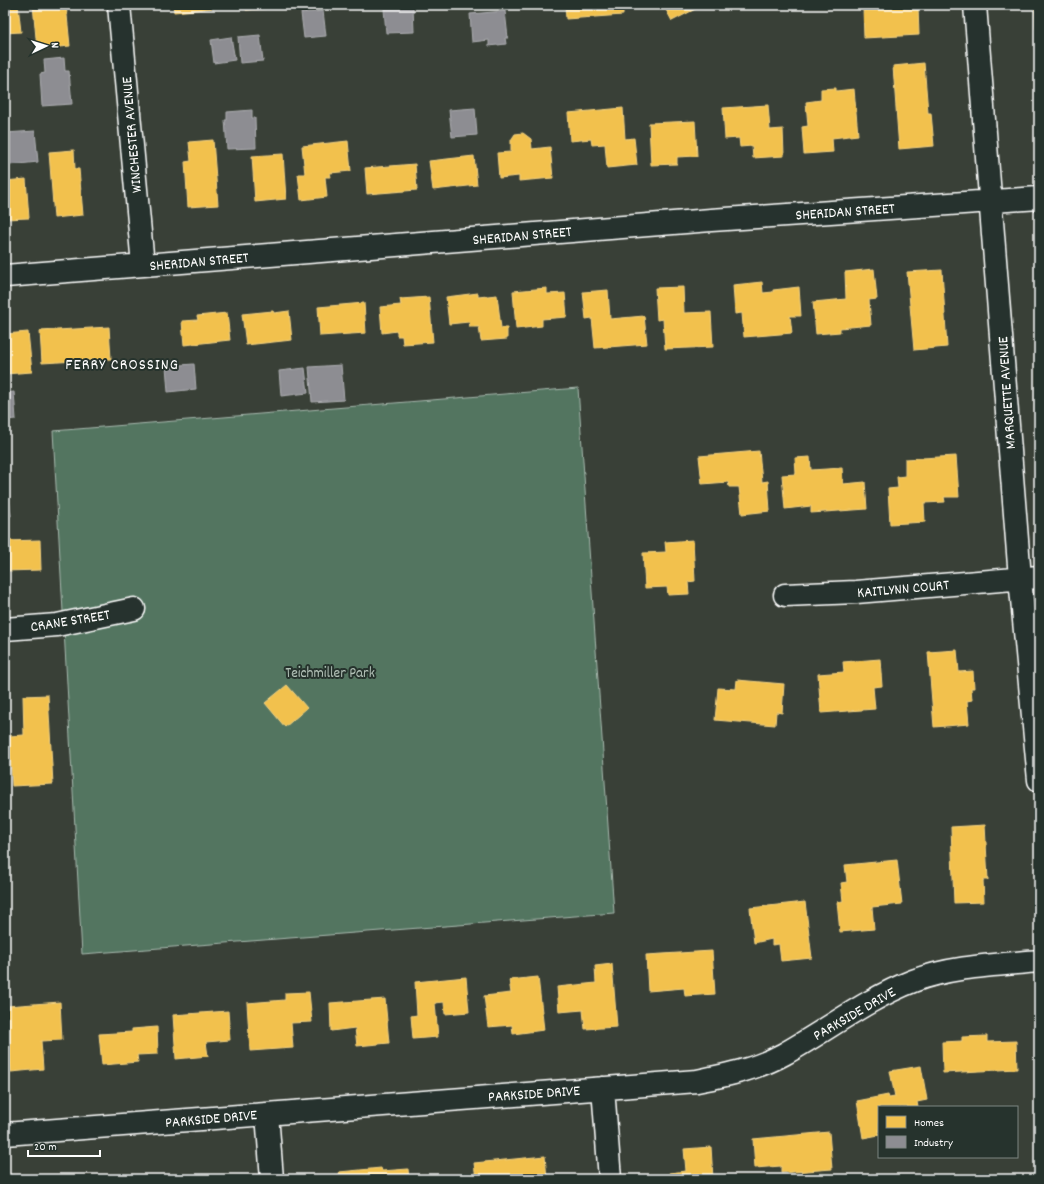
<svg xmlns="http://www.w3.org/2000/svg" width="1044" height="1184" font-family="Dekko,sans-serif">
<rect width="100%" height="100%" fill="#394037"/>
<filter id="ink" filterUnits="userSpaceOnUse"><feTurbulence type="fractalNoise" baseFrequency=".025" numOctaves="2"/><feDisplacementMap in="SourceGraphic" scale="8" xChannelSelector="R" yChannelSelector="G"/><feConvolveMatrix kernelMatrix="1 2 1 2 8 2 1 2 1" color-interpolation-filters="sRGB"/></filter>
<g filter="url(#ink)">
<path fill="#537560" stroke="#a9bab0" d="M578,388L614,913L82,954L53,431Z"/>
<path fill="#f2c14e" stroke="#f6d483" d="M5,5H18L21,32L5,33Z
M33,5H66L70,46L37,49Z
M173,5H214L215,8L174,12Z
M245,5H287V7L246,10Z
M565,5H623V15L566,19Z
M666,5H703L672,21L664,6Z
M878,5H918L919,35L864,38L863,8L878,7Z
M1035,6H1039V29H1036Z
M924,63L928,113H931L934,146L899,149L893,66Z
M836,88V91L854,89L858,135L832,138L833,152L804,154L802,127L808,126L806,102L821,100V89Z
M768,105L770,130L783,129L784,156L753,158L752,146L740,147L739,138L725,139L723,108Z
M623,108L625,139L634,138L637,165L607,168L605,144L592,145L591,139L570,141L568,113Z
M695,121L697,156L677,157V164L651,165L649,123Z
M523,133L531,139L532,149L550,147L553,178L519,181V176L499,178L497,153L511,152V140L515,134Z
M213,140L218,205L188,207L185,162L191,161L189,142Z
M348,141L351,171L330,173L331,177H325L327,197L301,200L298,174H305L302,146Z
M74,150L75,169H79L83,215L54,218L49,152Z
M283,154L286,199L255,202L252,156Z
M474,156L477,185L433,190L429,161Z
M415,164L417,190L367,194L365,168Z
M26,179L29,218L5,219V181Z
M874,269L877,299L869,300L871,325L840,328V332L816,334L813,302L846,299L845,272Z
M942,270L947,347L914,350L907,272Z
M762,282L763,293L773,292V290L799,287L801,316H790L792,333L744,337L742,313L735,314L733,285Z
M683,287L684,313L711,312L713,347L665,349L663,319L657,320L655,288Z
M547,288V294L565,293L567,317L542,319V326L516,329L513,291Z
M608,290L610,319L644,316L647,344L595,348L592,318L586,319L583,292Z
M478,293V297L497,295L501,328H507V339L481,341L479,327H470L469,322L449,324L446,297Z
M429,297L433,342L403,344L402,336H397V331L382,333L380,307L401,305L400,299Z
M364,303L366,333L320,336L318,307Z
M273,311L274,313L289,311L292,340L246,345L242,314Z
M227,313L230,340L184,345L182,321L198,320L197,316Z
M109,327L111,359L42,363L40,331Z
M28,332L32,372L5,374V334Z
M759,451L762,482L768,481L770,511L742,514L739,487H729L728,482L702,484L699,456Z
M956,456L959,497H944L945,502L924,503L925,522L890,524L888,489L898,488L897,477L905,476V459Z
M810,457L811,470L842,468L843,484L865,482L867,509L811,513V506L785,509L782,475L796,474L795,458Z
M40,540L41,570L5,571V541Z
M693,540L695,581L688,582L689,594L668,595L667,587L645,588L643,553L666,552L665,542Z
M957,650L959,672L973,671L974,688H971L972,700L967,701L969,724L934,727L928,652Z
M880,659L882,686L873,687L875,709L821,713L818,674L844,672L843,662Z
M737,680L784,684L782,713L776,712L775,725L715,720L718,688L736,689Z
M287,685L307,708L285,727L265,703Z
M48,695L53,784L12,786L9,736L24,735L23,696Z
M985,825L988,880H983L984,902L954,903L951,827Z
M897,860L902,904L872,907L874,929L840,932L837,902L843,901L841,883L847,882L845,865Z
M805,902L812,958L781,961L779,944L772,945V939L754,943L750,908Z
M712,951L715,994L685,996L684,988L648,991L646,955Z
M612,964L617,1027L585,1029L583,1010L559,1012L557,987L596,983L595,966Z
M466,977L469,1012L445,1014L444,1002L435,1003L438,1037L413,1039L411,1016L417,1015L415,982Z
M538,977L544,1030L513,1034L512,1025L488,1027L484,996L511,993L509,980Z
M309,992L312,1022L291,1023L293,1048L250,1051L247,1003L285,1000V993Z
M385,999L389,1043L357,1046L355,1028L331,1031L330,1003Z
M60,1002L62,1040L41,1041L43,1069L11,1072L7,1006Z
M228,1011L230,1040L206,1042L208,1056L176,1059L173,1015Z
M157,1027L158,1054L137,1055L138,1062L102,1065L99,1034L132,1032V1029Z
M987,1036V1042L1016,1041L1017,1069L943,1073L942,1042L962,1041V1037Z
M921,1066L927,1100L917,1102L918,1107H879V1135L863,1138L857,1101L888,1095L889,1098L895,1097L890,1071Z
M829,1132L832,1169L781,1173V1166L755,1168L753,1139Z
M711,1147L713,1179H670L669,1173L686,1171L684,1149Z
M545,1156L547,1179H476L474,1163Z
M381,1168L382,1171L408,1169L409,1179H340L339,1172Z"/>
<path fill="#8d8d92" stroke="#afafb3" d="M413,7L414,32L386,33L384,9Z
M323,11L326,36L304,38L301,13Z
M505,11L508,38H505L506,44L489,46V40L472,42L470,14Z
M260,35L263,61L240,63L238,37Z
M231,37L235,60L214,63L211,40Z
M64,58L65,71H69L72,104L42,106L40,74L45,73L44,60Z
M475,108L477,135L452,137L449,110Z
M252,110V118H255L256,148L227,149L225,120H227V112Z
M35,131L38,162L9,165L6,133Z
M194,364L196,389L168,392L166,366Z
M341,365L344,400L312,402L309,367Z
M305,368L308,393L281,396L279,371Z
M14,392L16,419L5,420V393Z
M8,489L11,516H5V490Z"/>
<g fill="none" stroke-linecap="round" stroke-linejoin="round">
<g stroke="#fff" stroke-width="25">
<path id="minor" d="M119,5L143,265
M975,5L1020,578L1039,780
M5,276L711,220L1039,198
M785,595L856,592L1039,577
M5,629L57,625L134,609
M603,1088L610,1179
M267,1114L272,1179
M5,1134L697,1081C727,1075 757,1069 784,1054C827,1030 867,999 913,981C953,966 997,965 1039,961"/>
</g>
<use href="#minor" stroke="#26332d" stroke-width="22"/>
</g>
</g>
<g text-anchor="middle" stroke-width="4" stroke-linejoin="round" paint-order="stroke">
<g font-size="15" fill="#fff" stroke="#26332d">
<text transform="translate(131 135) rotate(-95)" y="5">WINCHESTER AVENUE</text>
<text transform="translate(845 211) rotate(-4)" y="5">SHERIDAN STREET</text>
<text transform="translate(522 235) rotate(-5)" y="5">SHERIDAN STREET</text>
<text transform="translate(199 261) rotate(-5)" y="5">SHERIDAN STREET</text>
<text transform="translate(1006 393) rotate(-94)" y="5">MARQUETTE AVENUE</text>
<text transform="translate(903 588) rotate(-5)" y="5">KAITLYNN COURT</text>
<text transform="translate(70 620) rotate(-9)" y="5">CRANE STREET</text>
<text transform="translate(854 1013) rotate(-30)" y="5">PARKSIDE DRIVE</text>
<text transform="translate(534 1093) rotate(-4)" y="5">PARKSIDE DRIVE</text>
<text transform="translate(211 1118) rotate(-5)" y="5">PARKSIDE DRIVE</text>
</g>
<g font-size="15" fill="#b2c1b7" stroke="#26332d">
<text x="330" y="677">Teichmiller Park</text>
</g>
<g font-size="16" letter-spacing="1" fill="#fff" stroke="#26332d">
<text x="122" y="369">FERRY CROSSING</text>
</g>
</g>
<rect width="1044" height="1184" fill="none" stroke="#26332d" stroke-width="20"/>
<rect x="10" y="10" width="1024" height="1164" fill="none" stroke="#fff" stroke-width="1.5" filter="url(#ink)"/>
<rect x="878" y="1106" width="140" height="52" fill="#26332d" stroke="#7d8581"/>
<rect x="886" y="1116" width="20" height="12" fill="#f2c14e" stroke="#7d8581"/>
<text x="914" y="1126" font-size="12" fill="#ffffff">Homes</text>
<rect x="886" y="1136" width="20" height="12" fill="#8d8d92" stroke="#7d8581"/>
<text x="914" y="1146" font-size="12" fill="#ffffff">Industry</text>
<g transform="translate(46 46) rotate(86)" stroke="#26332d" stroke-width="3" paint-order="stroke">
<path d="M0-3L7 15L0 10L-7 15Z" fill="#ffffff"/>
<text y="-6" font-size="11" font-weight="bold" text-anchor="middle" fill="#ffffff">N</text>
</g>
<path d="M28 1150v6h72v-6" fill="none" stroke="#ffffff" stroke-width="2"/>
<text x="34" y="1150" font-size="12" fill="#ffffff" stroke="#26332d" stroke-width="3" paint-order="stroke">20 m</text>
</svg>
